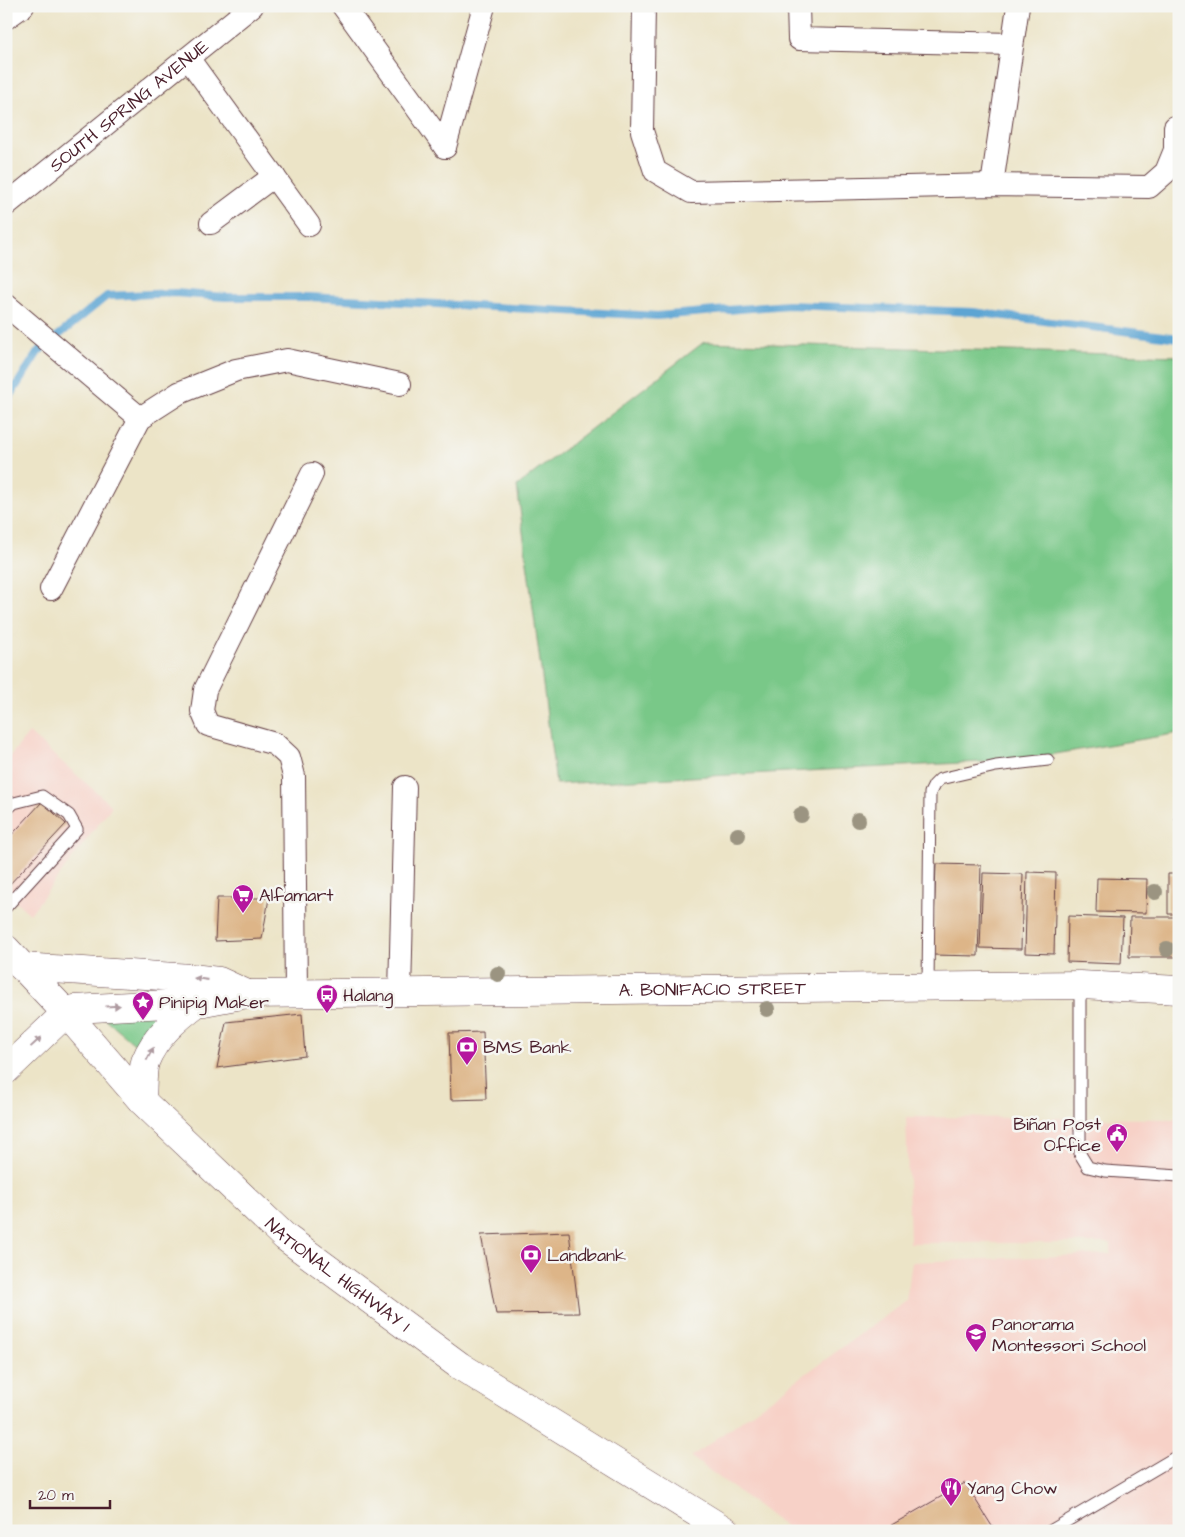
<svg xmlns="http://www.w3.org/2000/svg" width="1185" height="1537" font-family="'Architects Daughter',sans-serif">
<rect width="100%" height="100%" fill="#f6f6f2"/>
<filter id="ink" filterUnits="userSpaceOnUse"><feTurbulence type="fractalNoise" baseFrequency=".02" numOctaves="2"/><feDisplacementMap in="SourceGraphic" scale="10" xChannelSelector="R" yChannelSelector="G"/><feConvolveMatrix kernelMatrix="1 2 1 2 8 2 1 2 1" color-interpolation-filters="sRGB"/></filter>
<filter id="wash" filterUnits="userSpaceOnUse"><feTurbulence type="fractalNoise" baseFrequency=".0096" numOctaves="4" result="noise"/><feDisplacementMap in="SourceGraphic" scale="20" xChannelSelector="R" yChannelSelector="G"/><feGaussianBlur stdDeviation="1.12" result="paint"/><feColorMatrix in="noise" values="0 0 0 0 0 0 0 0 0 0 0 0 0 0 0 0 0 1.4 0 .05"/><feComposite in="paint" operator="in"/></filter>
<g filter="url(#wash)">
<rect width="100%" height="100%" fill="#ece4c7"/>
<path fill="#f7d1c7" d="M29,733L112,806L30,914L6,893V761Z
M906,1117L1179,1119V1531H792L691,1457L906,1301L912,1262L1111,1254V1243H910Z"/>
<path fill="#79c888" stroke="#62745a" d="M704,342L1179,356V733L1020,760L556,784L517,486Z
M156,1011L146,1054L98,1013Z"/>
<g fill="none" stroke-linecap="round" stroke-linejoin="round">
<path stroke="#5ca4d3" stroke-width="8" d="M6,402L38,352L107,296L175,293L225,297H309L657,316L788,305L973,312L1179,338"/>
</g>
<g id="blocks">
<path fill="#ddb588" d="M42,802L66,824L7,887L6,886V841Z
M1175,818H1179V837H1178Z
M936,864L981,865L978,956L933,955Z
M1027,872L1056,873L1054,954L1025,953Z
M983,873L1023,874L1021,949L980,948Z
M1168,874H1179V914H1168Z
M1097,878L1147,879L1146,913L1096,912Z
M217,898H269L262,939L215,941Z
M1068,916L1123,918L1121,964L1067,962Z
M1130,917H1177V957H1129Z
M302,1014L305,1056L217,1068L226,1022Z
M483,1032L486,1099L451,1100L449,1033Z
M569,1232L579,1313L496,1314L481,1235Z
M965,1483L995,1531H881Z"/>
</g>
</g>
<g filter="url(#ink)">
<use href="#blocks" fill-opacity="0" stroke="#623d42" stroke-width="1"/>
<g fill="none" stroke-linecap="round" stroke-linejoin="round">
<g stroke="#623d42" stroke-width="13">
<path id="service" d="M6,810L14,803L42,796L69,815L77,829L6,907
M1080,985V1154L1088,1167L1105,1171L1179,1176
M928,987L930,793L934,785L940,779L996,766L1048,760
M1050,1531L1179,1455"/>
</g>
<g stroke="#623d42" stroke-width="24">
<g id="minor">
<path d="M343,6L445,147"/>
<path d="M644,6L642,131L655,171L691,192L992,185L1149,187L1166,172L1175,150V127"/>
<path d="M798,6L799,39L1012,44"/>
<path d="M6,18L23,6"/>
<path d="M188,58L309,225"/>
<path d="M445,147L484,6"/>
<path d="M992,185L1018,6"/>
<path id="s1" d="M6,205L252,6"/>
<path d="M211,223L274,176"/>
<path d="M6,305L140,418"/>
<path d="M51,589L140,418L179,393L236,370L287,360L400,384"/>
<path d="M400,993L405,787"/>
<path d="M296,994L294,776L289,757L275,744L208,725L202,711L205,690L312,474"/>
</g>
</g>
<g stroke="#623d42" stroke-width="29">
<g id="secondary">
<path d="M22,967L191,978L219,981L247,994"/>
<path id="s2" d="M6,1070L66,1013L74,1009L204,1002L247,994L1080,985L1179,990"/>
</g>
</g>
<g stroke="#623d42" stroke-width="29">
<g id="trunk">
<path id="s3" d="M6,949L66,1013L142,1101L285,1237L460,1366L726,1531"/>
<path d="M142,1101C143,1090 142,1072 145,1062C155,1036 177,1018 198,1002"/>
</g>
</g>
<use href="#service" stroke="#fff" stroke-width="11"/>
<use href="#minor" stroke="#fff" stroke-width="22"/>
<use href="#secondary" stroke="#fff" stroke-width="28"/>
<use href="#trunk" stroke="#fff" stroke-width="28"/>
</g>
<g fill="#9b9481">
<circle cx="801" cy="815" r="8"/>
<circle cx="858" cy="820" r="8"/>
<circle cx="738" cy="835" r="8"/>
<circle cx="1155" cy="892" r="8"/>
<circle cx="1167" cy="949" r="8"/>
<circle cx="498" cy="974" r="8"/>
<circle cx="767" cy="1009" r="8"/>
</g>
<defs><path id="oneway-solid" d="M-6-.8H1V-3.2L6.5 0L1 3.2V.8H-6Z" transform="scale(1.25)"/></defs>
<g fill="#ae9aa0">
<use href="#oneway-solid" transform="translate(201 979) rotate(-173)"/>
<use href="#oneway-solid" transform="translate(113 1006) rotate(-3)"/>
<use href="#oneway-solid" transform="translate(36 1042) rotate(-43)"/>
<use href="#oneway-solid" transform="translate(150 1054) rotate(-62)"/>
</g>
</g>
<defs>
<g id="supermarket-pin" transform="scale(1.125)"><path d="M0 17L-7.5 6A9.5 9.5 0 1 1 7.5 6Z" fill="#b5179e" stroke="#f6f6f2"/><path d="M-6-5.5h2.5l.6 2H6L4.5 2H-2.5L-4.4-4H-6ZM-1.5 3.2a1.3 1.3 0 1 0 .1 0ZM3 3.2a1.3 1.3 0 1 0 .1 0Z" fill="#fff"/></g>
<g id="bus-pin" transform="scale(1.125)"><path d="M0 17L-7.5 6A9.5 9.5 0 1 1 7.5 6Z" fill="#b5179e" stroke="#f6f6f2"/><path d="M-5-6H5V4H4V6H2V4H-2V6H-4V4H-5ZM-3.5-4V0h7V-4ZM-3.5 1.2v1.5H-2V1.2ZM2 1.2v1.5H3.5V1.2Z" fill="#fff"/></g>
<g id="sight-pin" transform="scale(1.125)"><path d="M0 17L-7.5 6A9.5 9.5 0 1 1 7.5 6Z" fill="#b5179e" stroke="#f6f6f2"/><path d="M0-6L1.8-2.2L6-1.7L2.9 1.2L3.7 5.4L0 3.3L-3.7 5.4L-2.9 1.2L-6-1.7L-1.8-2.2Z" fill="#fff"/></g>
<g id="bank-pin" transform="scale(1.125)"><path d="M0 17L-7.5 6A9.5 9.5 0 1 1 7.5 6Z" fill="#b5179e" stroke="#f6f6f2"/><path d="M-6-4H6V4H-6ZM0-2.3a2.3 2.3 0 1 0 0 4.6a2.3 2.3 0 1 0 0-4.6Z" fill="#fff"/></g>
<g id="civic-pin" transform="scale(1.125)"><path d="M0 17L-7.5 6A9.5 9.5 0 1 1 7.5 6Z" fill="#b5179e" stroke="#f6f6f2"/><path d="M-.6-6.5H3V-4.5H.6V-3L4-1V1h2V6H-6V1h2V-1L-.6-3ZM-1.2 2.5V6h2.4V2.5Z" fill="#fff"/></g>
<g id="school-pin" transform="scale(1.125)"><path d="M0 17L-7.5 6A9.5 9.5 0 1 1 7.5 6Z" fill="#b5179e" stroke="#f6f6f2"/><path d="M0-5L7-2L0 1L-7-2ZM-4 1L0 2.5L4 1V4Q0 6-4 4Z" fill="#fff"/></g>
<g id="restaurant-pin" transform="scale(1.125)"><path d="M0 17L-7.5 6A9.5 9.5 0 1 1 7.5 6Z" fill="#b5179e" stroke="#f6f6f2"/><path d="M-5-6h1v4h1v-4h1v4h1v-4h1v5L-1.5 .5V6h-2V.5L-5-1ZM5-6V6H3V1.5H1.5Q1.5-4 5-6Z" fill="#fff"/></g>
</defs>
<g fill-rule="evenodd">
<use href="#supermarket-pin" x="243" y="895"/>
<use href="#bus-pin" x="327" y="995"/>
<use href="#sight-pin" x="143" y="1002"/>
<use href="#bank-pin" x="467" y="1047"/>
<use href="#civic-pin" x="1117" y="1134"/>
<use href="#bank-pin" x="531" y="1255"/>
<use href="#school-pin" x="976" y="1334"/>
<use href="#restaurant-pin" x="951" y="1488"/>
</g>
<g text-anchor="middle" stroke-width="5" stroke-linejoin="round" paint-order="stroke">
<g font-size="18" fill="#4a1f2b" stroke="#f6f6f2">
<text dy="6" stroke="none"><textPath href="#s1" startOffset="158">SOUTH SPRING AVENUE</textPath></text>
<text dy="6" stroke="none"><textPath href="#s2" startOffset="731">A. BONIFACIO STREET</textPath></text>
<text dy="6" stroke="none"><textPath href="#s3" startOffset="466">NATIONAL HIGHWAY 1</textPath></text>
</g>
<g font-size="18" fill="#4a1f2b" stroke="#f6f6f2" text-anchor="start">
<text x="259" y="901">Alfamart</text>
<text x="343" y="1001">Halang</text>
<text x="159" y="1008">Pinipig Maker</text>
<text x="483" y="1053">BMS Bank</text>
<text x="1101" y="1130" text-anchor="end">Biñan Post<tspan x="1101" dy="21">Office</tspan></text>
<text x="547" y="1261">Landbank</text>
<text x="992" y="1330">Panorama<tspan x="992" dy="21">Montessori School</tspan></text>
<text x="967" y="1494">Yang Chow</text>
</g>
</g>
<rect width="1185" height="1537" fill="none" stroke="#f6f6f2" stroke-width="25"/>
<path d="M30 1500v8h80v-8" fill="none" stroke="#4a1f2b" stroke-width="2.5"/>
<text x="38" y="1500" font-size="15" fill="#4a1f2b" stroke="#f6f6f2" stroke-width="4" paint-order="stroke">20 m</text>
</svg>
